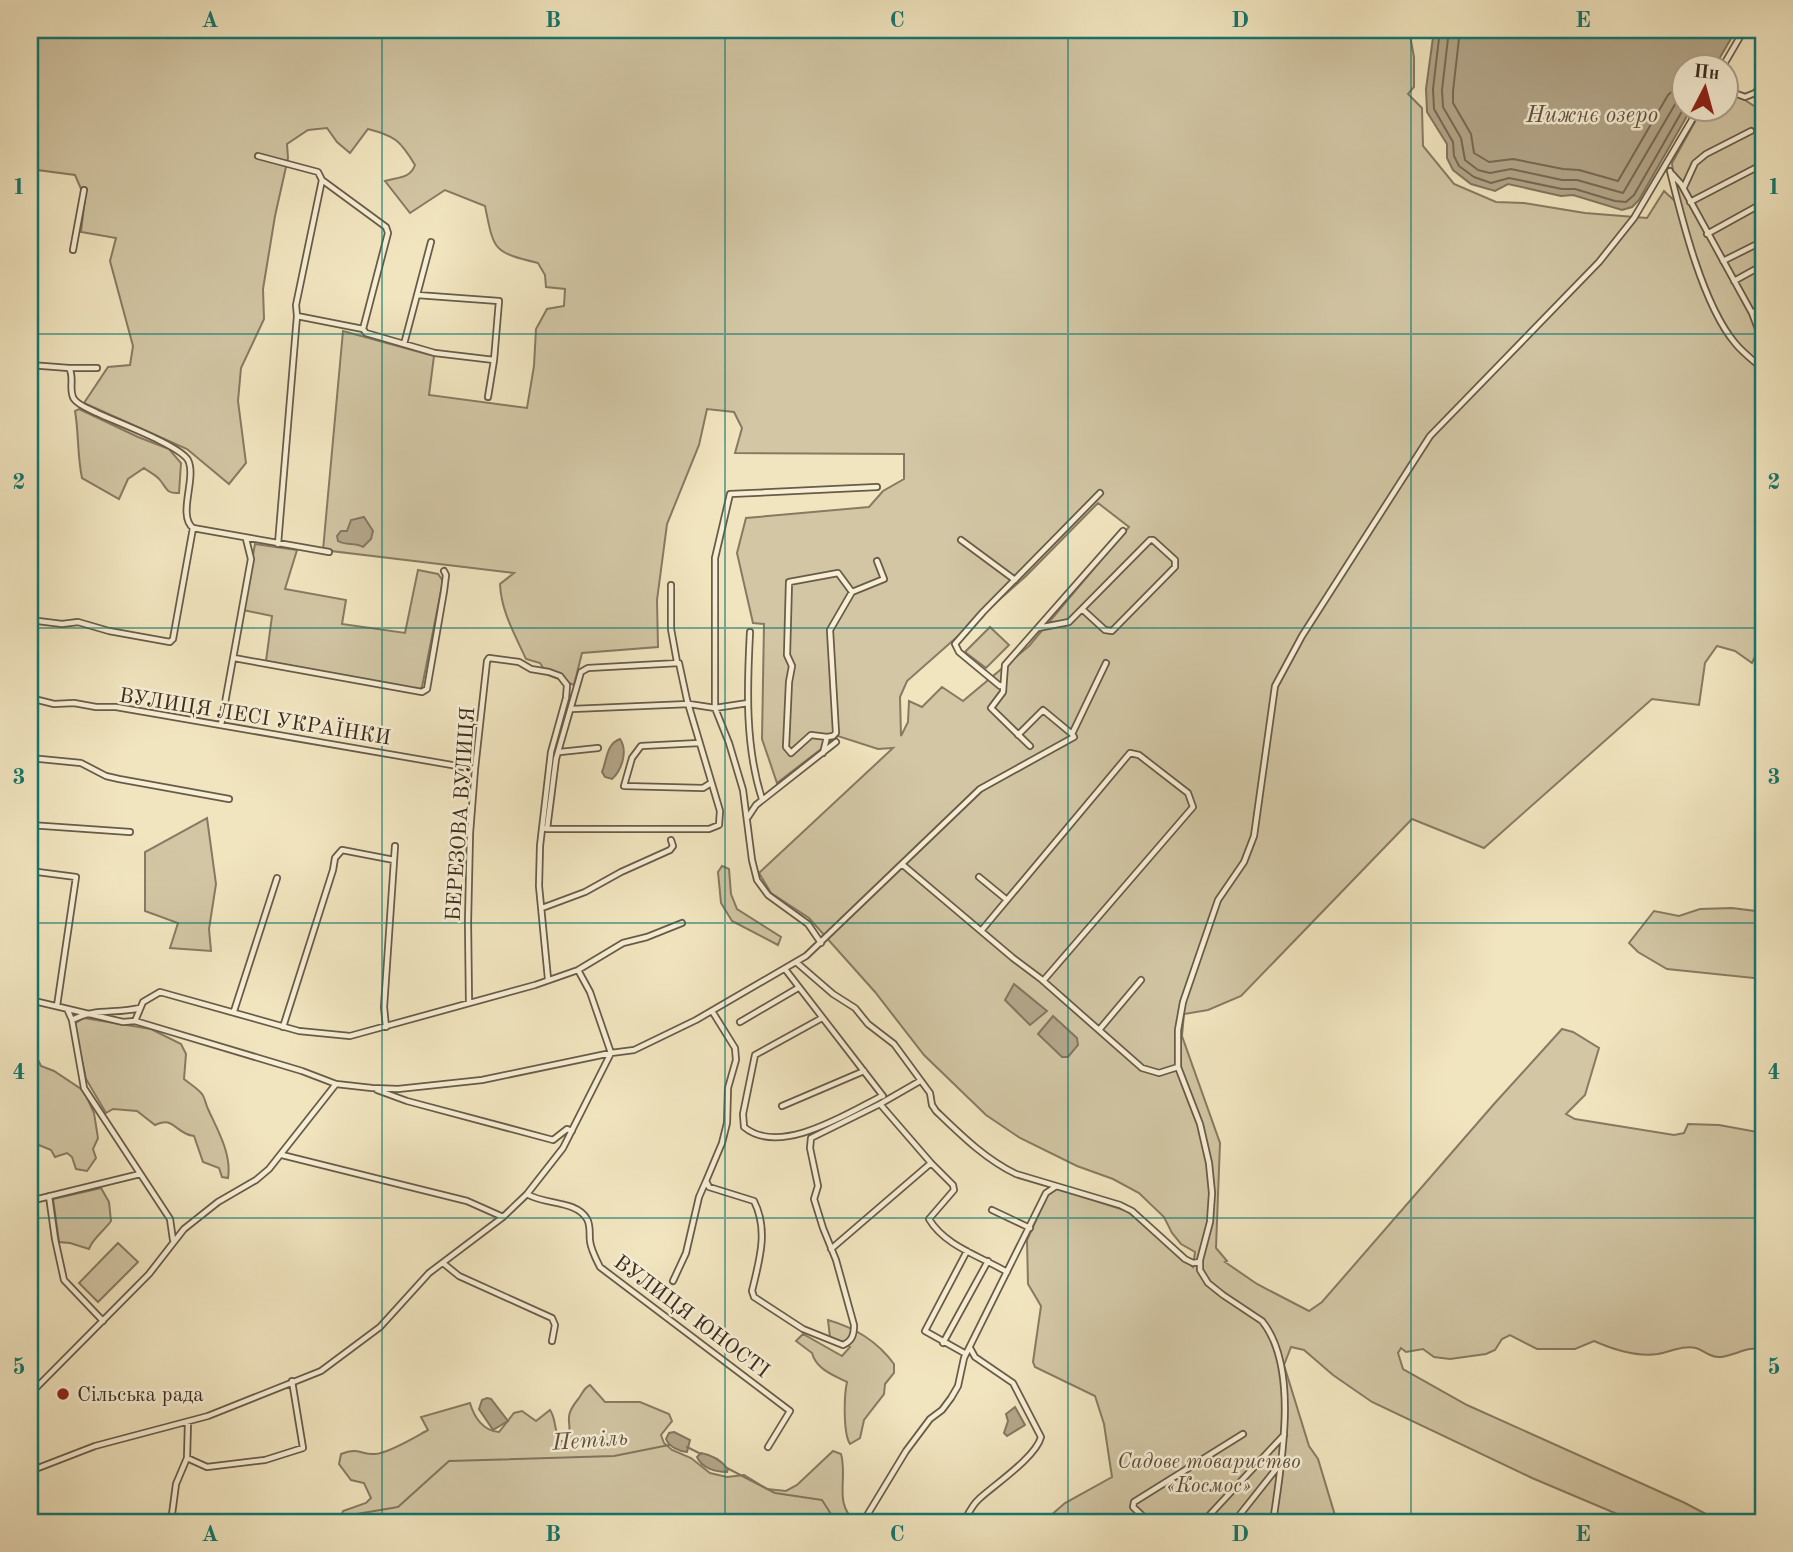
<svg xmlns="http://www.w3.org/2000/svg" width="1793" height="1552" font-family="'Old Standard TT',serif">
<rect width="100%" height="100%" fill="#f1e5bf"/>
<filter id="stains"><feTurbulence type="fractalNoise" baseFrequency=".00286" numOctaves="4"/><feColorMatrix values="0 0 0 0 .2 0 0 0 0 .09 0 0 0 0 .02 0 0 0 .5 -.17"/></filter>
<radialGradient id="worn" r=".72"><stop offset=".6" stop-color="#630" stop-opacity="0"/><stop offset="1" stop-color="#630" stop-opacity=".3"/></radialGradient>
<path fill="#d2c6a4" stroke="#877a62" stroke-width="2" fill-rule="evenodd" d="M30,30H1409L1414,57V87L1408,94L1422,108L1423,146L1454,184L1496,202L1524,203L1585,213L1647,218L1664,191L1676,202L1672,163L1702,109L1727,108V88L1763,112V639L1752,663L1735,651L1717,646L1705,663L1699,705L1652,699L1484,848L1412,819L1241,996L1208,1010L1184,1014L1182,1036L1220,1143L1216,1248L1227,1261L1225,1262L1257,1284L1309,1311L1322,1302L1494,1104L1562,1029L1573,1032L1599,1048L1585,1095L1566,1114L1575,1119L1674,1135L1684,1133L1688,1124L1719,1125L1763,1133V1349C1748,1346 1736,1355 1721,1357C1710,1358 1705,1351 1696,1348C1683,1345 1670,1352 1658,1354C1637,1357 1612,1349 1594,1341L1575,1349H1537L1510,1335L1502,1339L1495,1350L1486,1354L1450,1359L1434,1357L1423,1349L1406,1352L1401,1348L1398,1353L1403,1369L1467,1405L1685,1503L1721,1522H1636L1532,1478L1372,1402L1333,1375L1304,1350L1291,1347L1284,1365L1309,1446L1318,1459L1337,1522H1049V1517L1065,1503L1112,1477L1104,1424L1095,1396L1035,1367L1033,1362L1041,1306L1028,1284L1027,1240L1049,1192L1055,1188L1127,1211L1193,1267L1195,1252L1181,1244L1172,1233L1164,1217L1139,1193L1113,1179L1077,1166L1020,1138L986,1115L924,1055L875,992L809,918L771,893L759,873L893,748L878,749L838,736L777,783L762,739L764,624L753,623L737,553L746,518L869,507L883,491L904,479V454L735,453L742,428L734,412L707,409L699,445L667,524L657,600L658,647L582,653L574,685L548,675L540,663L526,659C515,635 501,611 500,584L514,573L323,550L343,331L434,356L429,395L527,408L534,366L536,329L547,309L564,306L565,289L546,287L545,275L538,263C493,252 494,251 485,206L445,190L410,213L385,181C397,177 410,179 415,165C400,140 395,136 368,129L350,153L337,142L327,128L308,130L287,144L288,158L275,216L263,289L264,319L241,368L238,401L246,463L229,484L187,449L84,403L108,367L130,365L133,346L110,261L116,238L81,232L85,198L75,175L30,169ZM1098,503L1129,527L1029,646L963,701L942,687L922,707L909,701L908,722L901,736L900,697L907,681L1026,576Z
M79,409L138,437L169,449L181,463L179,493C167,494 167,489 160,480C156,475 149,472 144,468L128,479L119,499L82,478C77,454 79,434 75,411Z
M255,544L297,550L285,589L346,600L342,624L405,633L418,570L438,574L443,581L422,687L419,690L266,661L272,616L243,610Z
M990,627L1009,645L986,668L965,652Z
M207,818L216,884L209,929L211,951L170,948L178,923L145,911V852Z
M722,866L729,869L731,894L737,909L781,937L778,945L732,921L721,903L718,872Z
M1732,908L1763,912V979L1667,969L1638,952L1629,943L1654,911L1679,916L1700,909Z
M84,1018L151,1029L181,1044L186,1054L184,1079C190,1084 197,1088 202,1094C205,1098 206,1105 208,1109C217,1129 232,1154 228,1178L222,1177L219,1168L203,1162L194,1136C175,1134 174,1115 155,1125L137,1111L113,1109L106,1113L86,1079L74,1024Z
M30,1054L37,1058L41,1066L54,1071L84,1091L94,1113L98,1138L93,1149L96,1158L87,1171L76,1169L72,1157L67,1153L55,1157L51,1150L39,1145L35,1151L36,1160L30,1167Z
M101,1188L109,1202L111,1221C104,1231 92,1239 89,1249L70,1243L59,1242L53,1199Z
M118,1243L138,1262L98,1302L79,1283Z
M828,1320C856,1328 877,1341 894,1364V1373L885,1384L884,1394L864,1420L860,1438L850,1444C843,1433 844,1396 847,1382C833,1375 816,1369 812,1353L796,1341L803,1334L842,1356L850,1347L830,1337Z
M590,1385L605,1402H640L669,1414L672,1421L661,1435L664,1443L672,1450L691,1458L710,1473L727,1477L744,1475L767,1489L786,1491L797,1485L833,1451L841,1454C848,1479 833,1504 856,1522H342L340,1519L343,1511L366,1503L371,1498L364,1483L351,1480L339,1464L341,1454C359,1447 361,1455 375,1454C389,1453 415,1437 428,1430L421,1417L470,1403C474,1417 483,1431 499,1432L514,1413L522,1411L536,1421L550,1410C557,1420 553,1431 561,1441H567C575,1421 560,1421 579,1398C583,1392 584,1388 590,1385Z"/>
<path fill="#b3a689" stroke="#83765f" stroke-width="2" d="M1434,30H1736L1715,66H1685V108L1691,109L1639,200L1632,207L1622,210L1573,195L1561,196L1508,184L1495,191L1471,184L1453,170L1447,158V144L1427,112L1426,89Z
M364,517L373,531L371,539L363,547C355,542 346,546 338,541L337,536L341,531H347L351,520Z
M620,739C628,751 622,770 612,779L605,777L602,772C607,760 606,744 620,739Z
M1014,984L1047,1011L1030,1025L1005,1000Z
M1053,1016L1077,1038L1078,1045L1068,1057H1062L1038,1034Z
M487,1398L491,1399L508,1421L493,1430L479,1409L482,1400Z
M1015,1407L1025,1425L1007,1436L1004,1433L1008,1421L1006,1414Z
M674,1432L690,1440L687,1452C679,1451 669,1447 666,1439L669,1433Z
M701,1453C712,1455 721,1460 728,1469L727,1472C715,1472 702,1468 697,1457Z"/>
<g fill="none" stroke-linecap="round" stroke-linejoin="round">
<path stroke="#786a54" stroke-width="2" d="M1440,30L1433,89L1434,109L1453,142L1454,156L1459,166L1474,177L1491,183L1509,178L1562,189H1575L1615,201L1626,202L1634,195L1685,106
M1449,30L1442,90L1443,107L1461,138L1465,160L1478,170L1490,173L1511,169L1562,180H1577L1623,193L1677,101L1685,94
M1460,30L1453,91V103L1471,134L1474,153L1489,162L1513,159L1563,169L1579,170L1618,181L1668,95L1676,88L1685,83"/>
<path stroke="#83765f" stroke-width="2" d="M687,1447L701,1454
M727,1468L775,1493L822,1500L836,1522
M339,1517L398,1507L449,1461L614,1456L669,1445
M313,1522L332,1519"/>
<g stroke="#695b47" stroke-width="8">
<path id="minor" d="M1723,66L1744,30
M1727,83L1737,94L1745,97L1755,93L1763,84
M258,156L318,172L322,180
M1670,171C1682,220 1703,305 1735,343C1743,353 1754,361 1763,369
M1672,174L1681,184L1752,313L1763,342
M1684,187L1695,163L1706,154L1751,131
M1690,202L1763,164
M1707,234L1763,203
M73,250L84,190
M1723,261L1763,241
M1734,281L1763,265
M417,295L431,242
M1752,313L1763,307
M297,316L363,329L366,333L435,353L494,360
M404,344L417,295L499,301L494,360L488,397
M30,365L69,368C75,377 68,390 74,399C79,406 90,409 97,413C116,422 179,445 188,460C197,478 177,515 193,528L329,552
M70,368H97
M30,383L31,365
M961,540L1015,580
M278,544L297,316L296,305L322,180L386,227L388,233L363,329
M671,585V629L677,662
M30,620L62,624L78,622L109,631L170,642L173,639L193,528
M1038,628L1069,622L1150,540H1153L1175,560V567L1112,631L1105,630L1082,609
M750,632C747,688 745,746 762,799
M234,658L422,692L427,689L444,591L446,575L444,571
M1002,685L1000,686L959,652L955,644L983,612L1100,493
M30,698L54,704L74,703L96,707H116L475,769
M572,709L689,704L715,708L748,703
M221,725L251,559L246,539
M1018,735L1043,710L1072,734
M827,737L811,735L791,753L786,747L789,682L792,666L787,655L789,582L838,573L852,592
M699,743L641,746L632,758L624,786L703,788L711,783
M1030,746L991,708L1003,692L1005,665L1123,531
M560,752L598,748
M823,753L827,737L833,736L836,733L830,630L852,592L884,579L877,561
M30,758L81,763L106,776L119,779L229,799
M748,817L756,805L836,742
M30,825L130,832
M542,828L547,829H709L719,825L720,811L687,700L679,663L588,668L581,672L556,759L547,829
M903,865L1013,958L1041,979L1142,1068L1159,1073L1178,1067
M30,871L76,877L57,1006
M979,877L1007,900
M542,908L585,892L621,872L670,850L673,846L671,840
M981,931L1130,753L1139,755L1188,793L1193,807L1043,981
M821,943L808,924L768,895L757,880L752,860L743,790L729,743L715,708V558L730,494L877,487
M796,962L833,994L855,1008L868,1024L894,1044L930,1093L932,1105L936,1111C961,1135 985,1159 1016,1174L1120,1205L1132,1211L1185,1259L1193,1263L1199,1262
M785,969L883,1096
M578,970L623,943L647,937L682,923
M30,1000L123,1022L135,1021L302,1071L336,1084L372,1088L398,1089L482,1080L611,1053L634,1050L696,1020L806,956L980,789L1074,737L1072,734L1106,663
M469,1003L468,922L470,833L475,769L487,661L489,658L519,662L531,669L549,672L560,676L567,685L566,698L551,752L540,846L539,886L548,979
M68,1011L72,1020L84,1088L170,1219L173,1240
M234,1011L277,878
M822,1018L755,1055L743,1114L744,1127C780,1157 848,1113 882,1096
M72,1020C94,1008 116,1014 140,1008
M740,1022L798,988
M283,1027L333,870L335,858L342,850L394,860
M386,1027L384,1007L395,846
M1099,1030L1141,980
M920,1081L880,1104L931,1163L953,1185L954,1190L929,1219C945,1246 980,1256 1007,1272
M377,1090L407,1101L553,1140L567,1129L572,1131
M782,1106L864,1071
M282,1155L467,1201L503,1217
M706,1181L722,1143L727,1123L728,1088L736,1060L735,1048L712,1011
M527,1194C544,1205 576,1200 587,1219C591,1226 589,1234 590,1241C591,1250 596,1259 600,1267L790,1411L768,1447
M49,1196L55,1239L64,1280L103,1321
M30,1201L140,1174
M992,1210L1030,1228
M831,1249L931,1163
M443,1263L459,1276L552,1318L555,1325L552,1341
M673,1281L686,1253L699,1197L706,1181L709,1187L754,1201C769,1231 759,1261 752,1291L754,1297L803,1329L843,1345C852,1341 854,1335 854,1325L836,1260L823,1228L814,1199L818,1186L810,1148L811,1138L880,1104
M943,1343L988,1261
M966,1354L925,1331L967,1251
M30,1394L149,1274L184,1229L218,1202L256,1180L269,1169L336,1084
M187,1458L207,1467L265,1460L303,1448L292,1381
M30,1467L38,1468L95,1446L208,1416L321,1371L380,1327L429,1273L503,1217L527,1194L563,1148L611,1053L590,992L578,970L535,985L350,1036L299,1031L160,992L143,1002L135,1021
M1080,1519L1083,1522
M171,1522L176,1484L187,1458L188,1422
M863,1522L906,1451L930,1419L942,1410L951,1398L958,1386L964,1358L1046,1193L1055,1187
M964,1522C968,1514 972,1505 979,1499C994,1485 1036,1457 1041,1437L1013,1383L975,1357L970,1348
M1149,1522L1133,1507L1134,1502L1243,1434
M1203,1522L1284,1435
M1234,1522L1280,1464
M1273,1522C1281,1466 1300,1368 1262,1321L1223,1295L1208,1283L1200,1270V1260L1210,1222L1212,1193L1209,1163L1200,1124L1178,1067V1030L1183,1002L1218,900L1244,862L1254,836L1275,686L1302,636L1430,436L1599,262L1634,218L1699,108"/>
</g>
<use href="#minor" stroke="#f6eed5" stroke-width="4.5"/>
</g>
<path fill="none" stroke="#0f766e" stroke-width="2" stroke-opacity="0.55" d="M382,30V1522M725,30V1522M1068,30V1522M1411,30V1522M30,334H1763M30,628H1763M30,923H1763M30,1218H1763"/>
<circle fill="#8f2418" stroke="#f6eed5" stroke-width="2.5" cx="63" cy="1394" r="7"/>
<g text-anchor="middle" stroke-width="5" stroke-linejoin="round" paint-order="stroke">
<g font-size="21" fill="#3c2d1f" stroke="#f6eed5">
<text transform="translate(255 716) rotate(9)" y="7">ВУЛИЦЯ ЛЕСІ УКРАЇНКИ</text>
<text transform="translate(460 814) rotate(-86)" y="7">БЕРЕЗОВА ВУЛИЦЯ</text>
<text transform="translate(692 1316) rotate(37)" y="7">ВУЛИЦЯ ЮНОСТІ</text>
</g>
<g font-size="21" fill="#3c2d1f" stroke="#f6eed5" text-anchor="start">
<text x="77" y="1401">Cільська рада</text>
</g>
<g font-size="21" font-style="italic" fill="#5a4c3a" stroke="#f6eed5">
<text x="1209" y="1468">Садове товариство<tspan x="1209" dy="24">«Космос»</tspan></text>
</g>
<g font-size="23" font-style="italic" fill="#60513f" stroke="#f6eed5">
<text x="1592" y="122">Нижнє озеро</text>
<text transform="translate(590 1439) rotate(-4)" y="8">Петіль</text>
</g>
</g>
<rect width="1793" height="1552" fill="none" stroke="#f1e5bf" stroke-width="77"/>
<g transform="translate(1705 88) rotate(6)"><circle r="33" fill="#f6eed5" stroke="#aca18c" stroke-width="2"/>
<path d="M0-5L12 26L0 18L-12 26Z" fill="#8f2418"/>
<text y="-10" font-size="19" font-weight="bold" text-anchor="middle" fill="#3c2d1f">Пн</text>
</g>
<rect x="38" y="38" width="1717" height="1476" fill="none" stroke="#0f766e" stroke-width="2.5"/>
<g font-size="23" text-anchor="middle" font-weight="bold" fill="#0f766e">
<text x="210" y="27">A</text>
<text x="553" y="27">B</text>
<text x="897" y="27">C</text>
<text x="1240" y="27">D</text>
<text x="1583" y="27">E</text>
<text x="19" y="194">1</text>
<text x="1774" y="194">1</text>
<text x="19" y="489">2</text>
<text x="1774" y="489">2</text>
<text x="19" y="784">3</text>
<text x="1774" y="784">3</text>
<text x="19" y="1079">4</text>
<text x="1774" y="1079">4</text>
<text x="19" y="1374">5</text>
<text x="1774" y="1374">5</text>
<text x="210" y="1541">A</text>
<text x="553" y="1541">B</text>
<text x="897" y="1541">C</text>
<text x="1240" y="1541">D</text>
<text x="1583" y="1541">E</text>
</g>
<rect width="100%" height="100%" filter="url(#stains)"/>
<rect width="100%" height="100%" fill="url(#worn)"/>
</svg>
